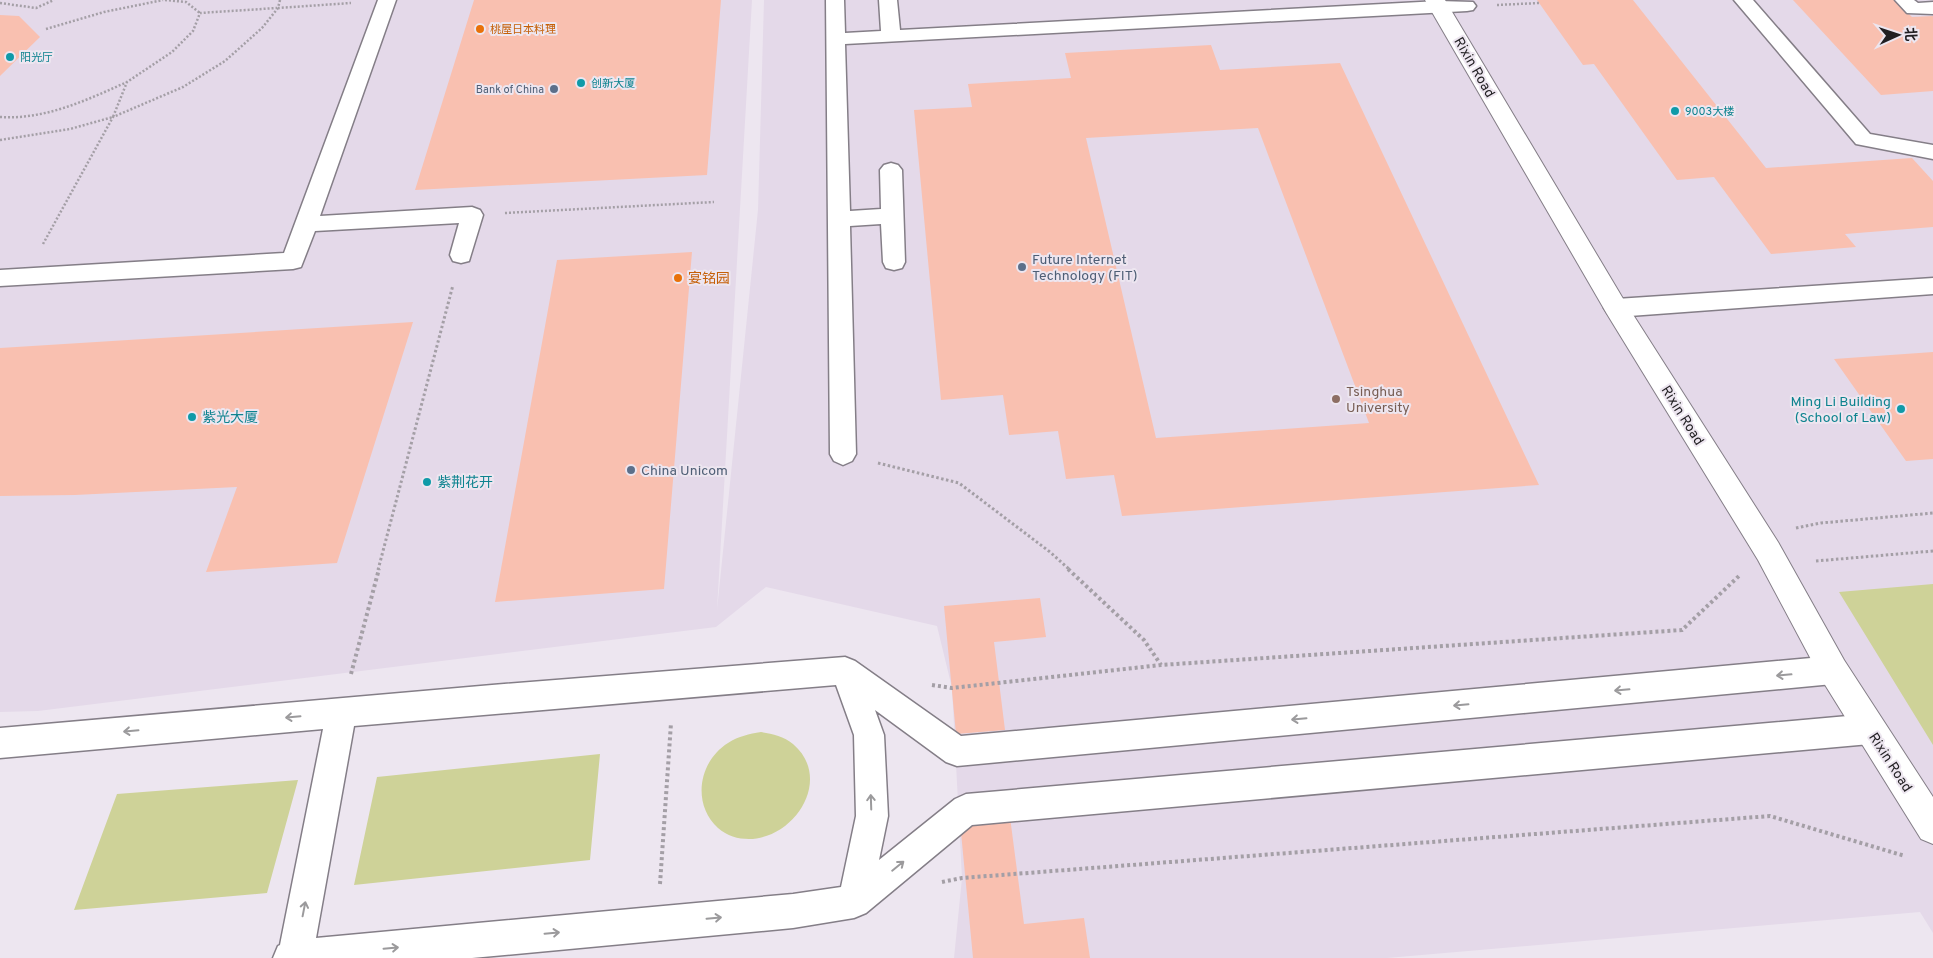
<svg xmlns="http://www.w3.org/2000/svg" width="1933" height="958" font-family="Overpass,'Noto Sans SC',sans-serif">
<rect width="100%" height="100%" fill="#ede6f0"/>
<path fill="#e4d9e9" d="M0,0H752L717,610L758,210L764,0H1933V933L1920,912L1387,958H954L962,878L952,688L937,626L766,587L716,627L38,711L0,712Z"/>
<path fill="#ced298" d="M1933,584V745L1839,592Z
M761,732C772,734 784,736 793,744C833,778 796,838 749,839C738,839 727,836 718,828C692,804 698,762 728,743C739,736 749,734 761,732Z
M600,754L590,860L354,885L377,777Z
M298,780L267,893L74,910L117,794Z"/>
<path fill="#f9c0b0" fill-rule="evenodd" d="M474,0H721L707,175L415,190Z
M1537,0H1633L1766,168L1912,158L1933,181V227L1845,234L1856,247L1771,254L1714,177L1677,180L1594,64L1583,65Z
M1793,0H1894L1912,17L1933,16V91L1881,95Z
M0,15L19,16L40,37L0,76Z
M1211,45L1220,70L1340,63L1539,485L1122,516L1114,475L1066,479L1058,431L1009,435L1003,395L941,400L914,110L972,107L968,84L1071,78L1065,53ZM1258,128L1369,423L1156,438L1086,138Z
M692,252L664,589L495,602L557,260Z
M413,322L337,563L206,572L237,487L75,495L0,496V348Z
M1933,352V459L1906,461L1834,359Z
M1040,598L1046,637L994,642L1005,730L956,734L944,606Z
M1010,817L1024,924L1084,918L1090,958H973L960,822Z"/>
<g fill="none" stroke-linecap="round" stroke-linejoin="round">
<g stroke="#847e87" stroke-width="3">
<path id="service" d="M378,0H396L320,216L472,207L480,210L483,215L469,261L461,263L453,261L450,255L459,223L315,231L301,267L293,269L0,286V270L284,253Z
M826,0H844L845,33L881,31L879,0H897L900,30L1439,1L1473,2L1476,6L1473,10L1467,11L845,44L850,211L881,209L880,170L884,165L891,163L898,165L902,170L905,262L902,268L894,270L886,268L883,262L881,224L850,226L856,454L852,461L843,465L834,461L830,454Z
M1734,0H1753L1870,134L1933,145V159L1856,144Z
M1895,0H1914L1918,3L1933,2V14L1907,13Z
M1933,278V294L1616,317L1608,314L1604,308L1608,302L1616,299Z
M1833,656L1843,660L1848,670L1843,680L1833,684L957,766L946,762L875,710L884,735L888,816L879,860L955,799L966,794L1870,714L1881,719L1885,729L1881,739L1870,744L972,825L866,913L854,918L793,928L472,958H273L278,946L280,945L323,729L0,758V728L492,685L845,657L855,661L961,736ZM836,685L854,735L856,816L841,887L793,894L316,938L354,726Z"/>
</g>
<g stroke="#847e87" stroke-width="2">
<path id="minor" d="M1425,0H1445L1625,302L1778,542L1844,660L1933,797V844L1921,839L1822,680L1758,560L1607,314Z"/>
</g>
<path stroke="#a49fa6" stroke-width="2.5" stroke-dasharray="2 2" stroke-linecap="butt" d="M165,0L186,2L200,13
M280,0L278,8L351,3
M0,3L36,8L54,0
M1497,5L1539,3
M46,29L104,12L163,0
M0,117C45,120 87,100 127,82
M0,140L70,129L113,117L127,82L172,52L193,31L200,13L277,8
M505,213L714,202
M43,244L113,117L183,87L225,61L262,28L278,8"/>
<path stroke="#a49fa6" stroke-width="3" stroke-dasharray="2.5 2.5" stroke-linecap="butt" d="M878,463L959,483L1050,552L1070,570
M1796,528L1821,523L1933,513
M1816,561L1933,551
M378,570L453,285"/>
<path stroke="#a49fa6" stroke-width="4" stroke-dasharray="3 3" stroke-linecap="butt" d="M1068,569L1144,640L1161,665
M351,674L379,569
M932,685L952,688L1161,665L1682,630L1740,575
M942,882L962,878L1770,816L1905,856
M660,884L671,723"/>
<use href="#service" fill="#fff" fill-rule="evenodd"/>
<use href="#minor" fill="#fff" fill-rule="evenodd"/>
</g>
<defs><path id="oneway-shaft" d="M-6 0H5M1.5-3L5.5 0L1.5 3" fill="none" stroke-width="1.6" stroke-linecap="round" stroke-linejoin="round" transform="scale(1.25)"/></defs>
<g stroke="#9b9a9c">
<use href="#oneway-shaft" transform="translate(1784 675) rotate(175)"/>
<use href="#oneway-shaft" transform="translate(1622 690) rotate(175)"/>
<use href="#oneway-shaft" transform="translate(1461 705) rotate(175)"/>
<use href="#oneway-shaft" transform="translate(293 717) rotate(175)"/>
<use href="#oneway-shaft" transform="translate(1299 719) rotate(175)"/>
<use href="#oneway-shaft" transform="translate(131 731) rotate(175)"/>
<use href="#oneway-shaft" transform="translate(871 802) rotate(-92)"/>
<use href="#oneway-shaft" transform="translate(898 866) rotate(-39)"/>
<use href="#oneway-shaft" transform="translate(304 909) rotate(-79)"/>
<use href="#oneway-shaft" transform="translate(714 918) rotate(-5)"/>
<use href="#oneway-shaft" transform="translate(552 933) rotate(-5)"/>
<use href="#oneway-shaft" transform="translate(391 948) rotate(-5)"/>
</g>
<g fill="#e8710a" stroke="#ede6f0" stroke-width="2">
<circle cx="480" cy="29" r="5"/>
<circle cx="678" cy="278" r="5"/>
</g>
<g fill="#0f9aa8" stroke="#ede6f0" stroke-width="2">
<circle cx="10" cy="57" r="5"/>
<circle cx="581" cy="83" r="5"/>
<circle cx="1675" cy="111" r="5"/>
<circle cx="1901" cy="409" r="5"/>
<circle cx="192" cy="417" r="5"/>
<circle cx="427" cy="482" r="5"/>
</g>
<g fill="#5c6f8a" stroke="#ede6f0" stroke-width="2">
<circle cx="554" cy="89" r="5"/>
<circle cx="1022" cy="267" r="5"/>
<circle cx="631" cy="470" r="5"/>
</g>
<circle fill="#8d6e63" stroke="#ede6f0" stroke-width="2" cx="1336" cy="399" r="5"/>
<g text-anchor="middle" stroke-width="4" stroke-linejoin="round" paint-order="stroke">
<g font-size="11" fill="#c56008" stroke="#ede6f0" text-anchor="start">
<text x="490" y="33">桃屋日本料理</text>
</g>
<g font-size="11" fill="#0d838f" stroke="#ede6f0" text-anchor="start">
<text x="20" y="61">阳光厅</text>
<text x="591" y="87">创新大厦</text>
<text x="1685" y="115">9003大楼</text>
</g>
<g font-size="11" fill="#4e5e75" stroke="#ede6f0" text-anchor="end">
<text x="544" y="93">Bank of China</text>
</g>
<g font-size="14" fill="#211f22" stroke="#ede6f0">
<text transform="translate(1475 67) rotate(60)" y="5">Rixin Road</text>
<text transform="translate(1683 415) rotate(58)" y="5">Rixin Road</text>
<text transform="translate(1891 762) rotate(57)" y="5">Rixin Road</text>
</g>
<g font-size="14" fill="#4e5e75" stroke="#ede6f0" text-anchor="start">
<text x="1032" y="264">Future Internet<tspan x="1032" dy="16">Technology (FIT)</tspan></text>
<text x="641" y="475">China Unicom</text>
</g>
<g font-size="14" fill="#c56008" stroke="#ede6f0" text-anchor="start">
<text x="688" y="283">宴铭园</text>
</g>
<g font-size="14" fill="#785e54" stroke="#ede6f0" text-anchor="start">
<text x="1346" y="396">Tsinghua<tspan x="1346" dy="16">University</tspan></text>
</g>
<g font-size="14" fill="#0d838f" stroke="#ede6f0" text-anchor="start">
<text x="1891" y="406" text-anchor="end">Ming Li Building<tspan x="1891" dy="16">(School of Law)</tspan></text>
<text x="202" y="422">紫光大厦</text>
<text x="437" y="487">紫荆花开</text>
</g>
</g>
<g transform="translate(1898 35) rotate(87)" stroke="#ede6f0" stroke-width="4" paint-order="stroke">
<path d="M0-4L9 19L0 12L-9 19Z" fill="#211f22"/>
<text y="-8" font-size="14" font-weight="bold" text-anchor="middle" fill="#211f22">北</text>
</g>
</svg>
